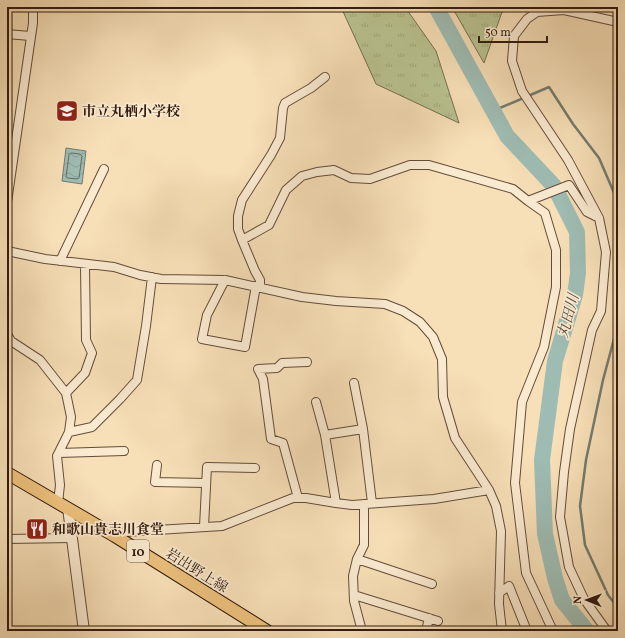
<svg xmlns="http://www.w3.org/2000/svg" width="625" height="638" font-family="Vollkorn,'Noto Serif JP',serif">
<defs>
<pattern id="grass-tufts" width="24" height="20" patternUnits="userSpaceOnUse"><rect width="24" height="20" fill="#b9c290"/><path d="M3 7l-1-3M5 7V3M7 7l1-3M15 17l-1-3M17 17v-4M19 17l1-3" fill="none" stroke="#a0a67b"/></pattern>
<pattern id="water-waves" width="16" height="10" patternUnits="userSpaceOnUse"><rect width="16" height="10" fill="#9ebcb3"/><path d="M0 5q4-4 8 0t8 0" fill="none" stroke="#89a199"/></pattern>
</defs>
<rect width="100%" height="100%" fill="#f7dfb7"/>
<filter id="stains"><feTurbulence type="fractalNoise" baseFrequency=".005" numOctaves="4"/><feColorMatrix values="0 0 0 0 .2 0 0 0 0 .09 0 0 0 0 .02 0 0 0 .5 -.17"/></filter>
<radialGradient id="worn" r=".72"><stop offset=".6" stop-color="#630" stop-opacity="0"/><stop offset="1" stop-color="#630" stop-opacity=".3"/></radialGradient>
<path fill="url(#grass-tufts)" stroke="#766e50" d="M341,7H405L436,51L459,123L376,84Z
M452,7H519L502,12L484,63Z"/>
<path fill="url(#water-waves)" stroke="#737c71" d="M66,148L86,151L82,184L62,181Z"/>
<g fill="none" stroke-linecap="round" stroke-linejoin="round">
<path stroke="#686c61" stroke-width="1" d="M71,153L80,154L82,156L79,178L77,179L68,178L66,177L69,155Z"/>
<path stroke="#737c71" stroke-width="2.5" d="M493,111L549,87L573,124L599,158L618,202
M618,324L603,380L586,460L580,506L585,545L608,595L618,608"/>
<path stroke="#9ebcb3" stroke-width="16" d="M436,7L507,136L554,186L577,232L578,273L575,295L555,361L542,460L545,534L555,578L562,600L587,631"/>
<g stroke="#634c39" stroke-width="10">
<path id="minor" d="M7,34L30,36
M528,201L545,213L556,250V287L544,347L522,402L515,483L526,573L553,631
M7,202L33,23V7
M242,240L238,229V216L242,200L271,155L280,138L283,108L285,103L311,88L325,77
M7,251L45,259L114,267L140,275L161,279L225,280L302,297L336,301L385,304L403,311L420,322L433,337L442,359L443,397L455,438L489,490L496,506L501,531L499,604L502,631
M60,261L104,169
M225,280L207,315L202,339L245,347L256,286
M260,287V280L255,271L242,240L269,225L286,190L302,176L317,172L334,170L351,178L370,179L410,165H429L513,189L528,201L569,185L587,212L599,218
M7,334L11,341L40,360L66,393L71,417L69,432L57,456L60,485L58,503
M354,383L363,429L372,503
M66,393L85,373L92,353L86,340L85,265
M316,402L325,435L336,503
M69,432L92,427L120,399L137,380L146,326L152,277
M325,435L363,429
M59,453L124,451
M157,465L155,482L206,483
M298,498L283,443L271,439L263,379L258,369L277,368L282,363L307,362
M204,527L207,467L255,468
M115,536L125,532L222,526L293,498H306L336,503L352,505L434,499L489,490
M7,539L72,538
M357,559L432,584
M499,593L509,586L527,631
M354,595L438,621
M362,631L354,601L353,576L357,559L364,545V504
M426,631L429,618
M607,631L584,599L569,567L560,517L564,472L570,429L592,330L601,311L606,252L599,218L568,160L522,91L512,61L514,36L527,19L537,12L564,10L618,22"/>
</g>
<g stroke="#634c39" stroke-width="12">
<path id="tertiary" d="M68,508L84,631"/>
</g>
<g stroke="#321b0f" stroke-width="14">
<path id="primary" d="M7,473L115,536L267,631"/>
</g>
<use href="#minor" stroke="#faead0" stroke-width="8"/>
<use href="#tertiary" stroke="#faead0" stroke-width="10"/>
<use href="#primary" stroke="#ecc07c" stroke-width="12"/>
</g>
<defs>
<g id="school-square" transform="scale(1.15)"><rect x="-9" y="-9" width="18" height="18" rx="4" fill="#8f2418" stroke="#faead0"/><path d="M0-5L7-2L0 1L-7-2ZM-4 1L0 2.5L4 1V4Q0 6-4 4Z" fill="#fff"/></g>
<g id="restaurant-square" transform="scale(1.15)"><rect x="-9" y="-9" width="18" height="18" rx="4" fill="#8f2418" stroke="#faead0"/><path d="M-5-6h1v4h1v-4h1v4h1v-4h1v5L-1.5 .5V6h-2V.5L-5-1ZM5-6V6H3V1.5H1.5Q1.5-4 5-6Z" fill="#fff"/></g>
</defs>
<g fill-rule="evenodd">
<use href="#school-square" x="67" y="111"/>
<use href="#restaurant-square" x="37" y="529"/>
</g>
<g text-anchor="middle" stroke-width="3.5" stroke-linejoin="round" paint-order="stroke">
<rect fill="#faead0" stroke="#6e5949" stroke-width="1" x="127" y="540" width="22" height="22" rx="3"/>
<g font-size="13" font-weight="bold" fill="#321b0f">
<text x="138" y="556">10</text>
</g>
<g font-size="14" font-weight="bold" fill="#321b0f" stroke="#faead0" text-anchor="start">
<text x="82" y="116">市立丸栖小学校</text>
<text x="52" y="534">和歌山貴志川食堂</text>
</g>
<g font-size="14" fill="#321b0f" stroke="#faead0">
<text transform="translate(197 570) rotate(32)" y="5">岩出野上線</text>
</g>
<g font-size="15" font-style="italic" fill="#524b40" stroke="#faead0">
<text transform="translate(568 316) rotate(-75)" y="5">丸田川</text>
</g>
</g>
<rect width="625" height="638" fill="none" stroke="#f7dfb7" stroke-width="24"/>
<rect x="8" y="8" width="609" height="622" fill="none" stroke="#321b0f" stroke-width="2"/>
<rect x="12" y="12" width="601" height="614" fill="none" stroke="#321b0f"/>
<g transform="translate(587 600) rotate(271)" stroke="#faead0" stroke-width="3" paint-order="stroke">
<path d="M0-3L7 15L0 10L-7 15Z" fill="#321b0f"/>
<text y="-6" font-size="11" font-weight="bold" text-anchor="middle" fill="#321b0f">N</text>
</g>
<path d="M479 36v6h68v-6" fill="none" stroke="#321b0f" stroke-width="2"/>
<text x="485" y="36" font-size="12" fill="#321b0f" stroke="#faead0" stroke-width="3" paint-order="stroke">50 m</text>
<rect width="100%" height="100%" filter="url(#stains)"/>
<rect width="100%" height="100%" fill="url(#worn)"/>
</svg>
